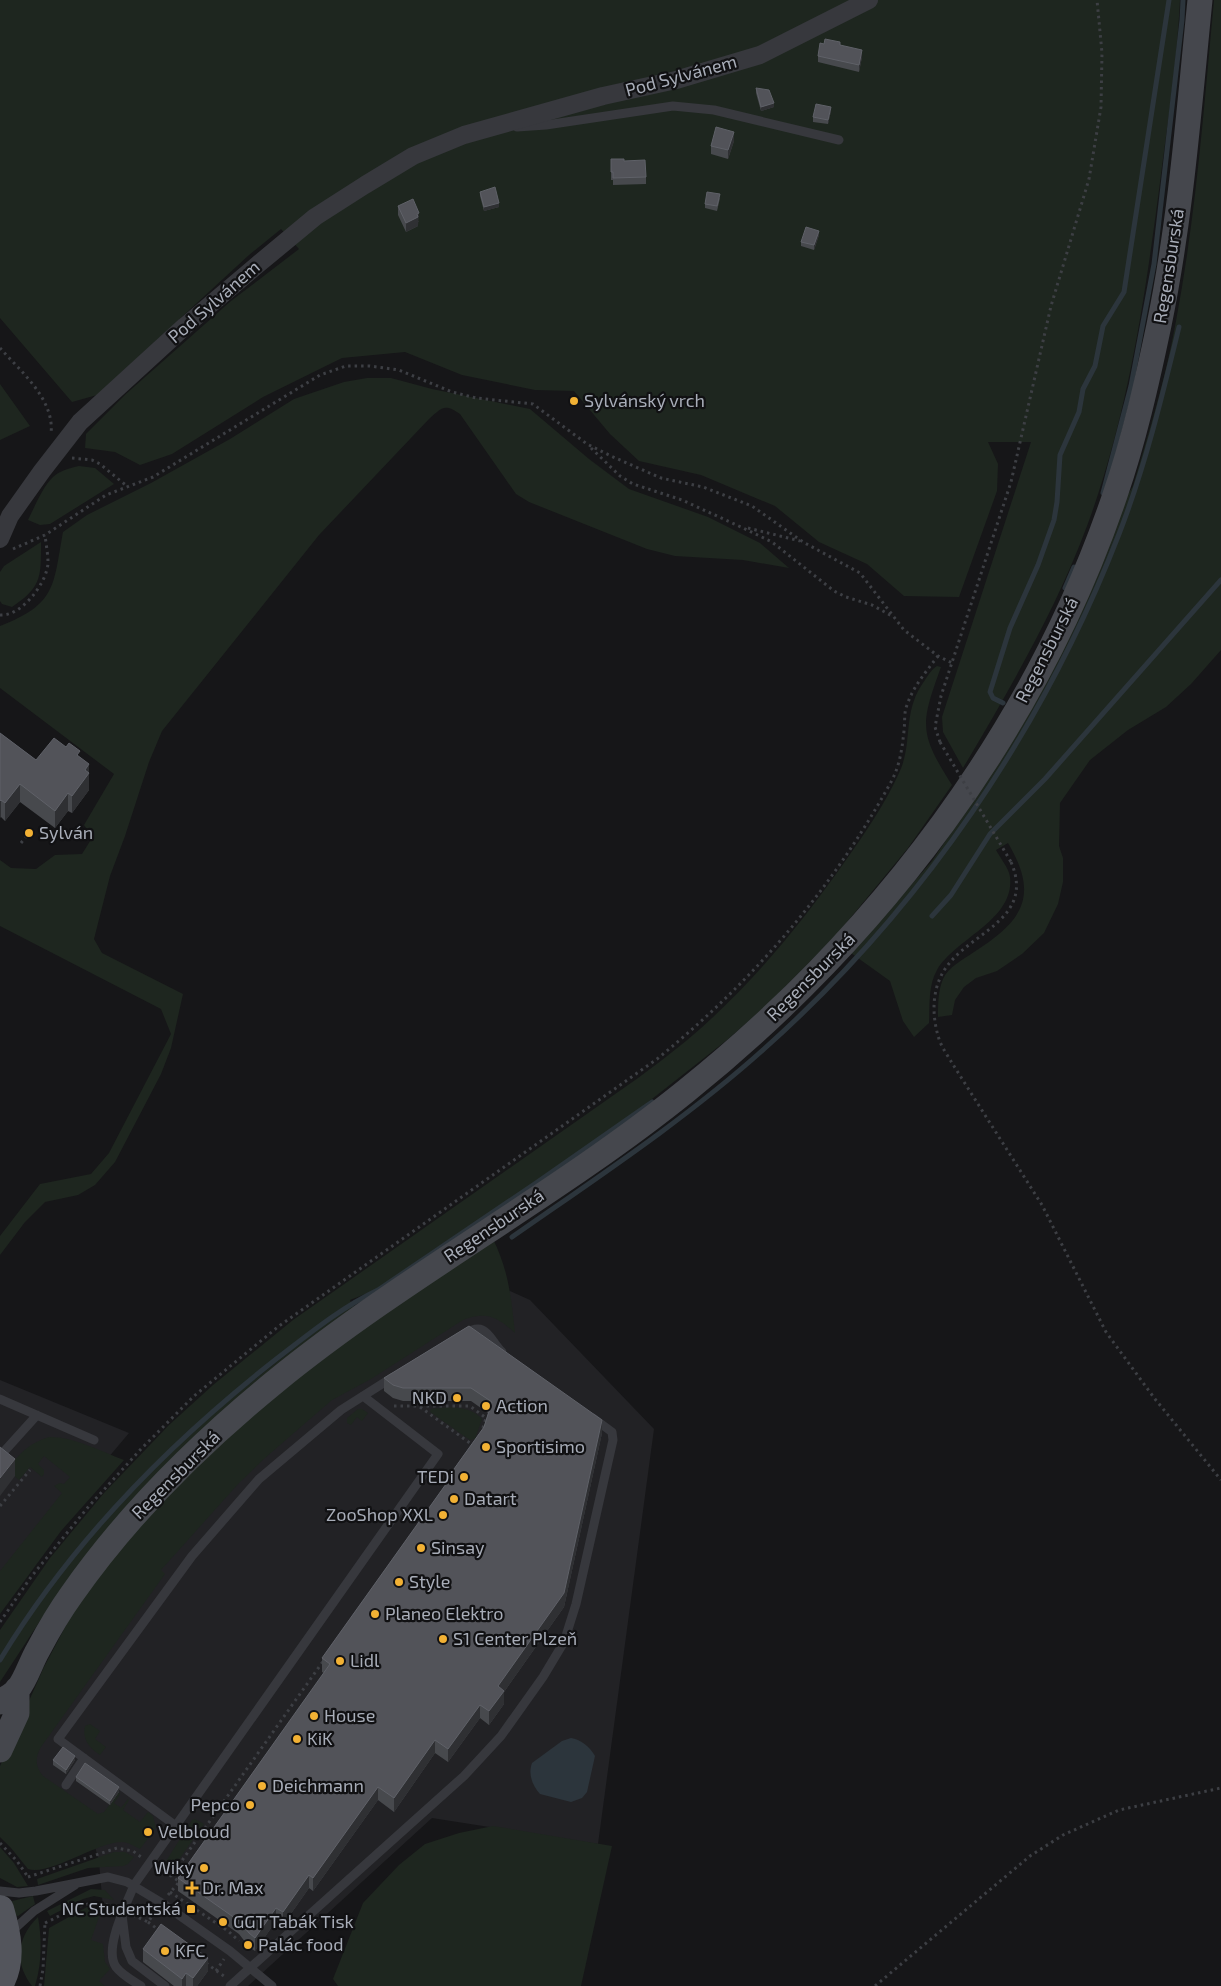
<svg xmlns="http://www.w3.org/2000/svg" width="1221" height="1986" font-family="'Exo 2',sans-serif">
<rect width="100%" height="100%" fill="#161618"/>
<path fill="#222225" d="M510,1291L530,1300L654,1429L598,1844L432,1818L248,1986H88L78,1972L97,1916L103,1908L99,1862L93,1839L4,1796L110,1626L235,1484L338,1392Z
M0,1380L129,1433L0,1586Z"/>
<path fill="#1e261f" d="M0,0H1180C1177,63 1167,127 1159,190C1144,304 1127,418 1087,526C1055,612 1009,690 963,768L943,732L942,717L1031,442H988L998,464L997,491L959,597L904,596L867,564L819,542L775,506L701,475L639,461L610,434L574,391L535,390L462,375L405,352L342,358L263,397L172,454L140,465L115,452L85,448L86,434L127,393L231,301L299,249L281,229L249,255L97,395L72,402L0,318Z
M1214,0H1221V650L1191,684L1166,707L1128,730L1090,760L1060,803L1059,846L1063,858V882L1058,904L1044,933L1022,954L997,971L976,978L964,987L955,1000L952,1015L938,1017C938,1004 938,991 943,979C948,967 964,959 974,952C1022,921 1040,897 1008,843L996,850C1000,858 1009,868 1010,877C1015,920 956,938 937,970C928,986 930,1005 929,1023L914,1037L903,1021L890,981L851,953L932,861L997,764L1123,502L1133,486C1149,432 1166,377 1176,321C1196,215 1204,107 1214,0Z
M367,378H391L432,389L530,409L589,459L629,489L708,517L760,543L789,568L743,560L675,556L647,549L529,502L516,494L460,414C444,403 442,408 429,419L319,535L162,731L149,762L125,836L110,876L94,939L102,953L183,994L171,1048L161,1074L115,1162L95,1185L78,1195L45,1202L25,1222L0,1255V1236L40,1184L91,1174L109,1153L171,1034L161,1009L0,926V860L11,868L36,869L55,855L82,854L92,838L84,825L114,774L0,688V626C57,604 53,586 63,532L87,515L151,483L230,439L294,399L344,382Z
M0,384L30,426L0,440Z
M79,466L95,468L114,484L50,524L40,525L28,520C34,508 43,486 53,477C59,471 70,468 79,466Z
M41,542C41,577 42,587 12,607L2,604L0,601V572L4,566Z
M937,666L941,667C920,725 919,733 952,785L908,848L838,933L768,1004L727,1040L638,1110L545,1176L427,1254L378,1289L350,1300L351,1303C319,1321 292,1346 263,1369C158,1453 72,1543 0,1658V1630L50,1558L104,1493L169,1425L213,1385L293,1320L638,1078C654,1066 670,1054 686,1041C748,989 799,927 846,860C865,833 885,804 899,773C914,742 901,712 925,680C928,675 932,669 937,666Z
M493,1239C509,1272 511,1297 515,1333C497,1317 487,1311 463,1320L371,1379L332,1400L265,1458L239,1483L161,1570L165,1574L41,1747C35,1757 35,1767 43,1776L98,1814L104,1812L119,1792L120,1794L114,1803L121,1808L128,1799L129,1800L123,1810L140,1822L148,1812L153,1816L156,1828L140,1849C134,1846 128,1842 122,1842C97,1842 50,1876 28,1869L11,1848L0,1837V1766L44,1667L70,1618L83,1594L133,1532L205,1456L296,1376Z
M379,1291L345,1317L59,1592L0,1682V1663L33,1612L72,1559L121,1501L152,1469L205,1419L336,1315L352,1304L354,1306L360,1302L359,1300Z
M358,1409H362L368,1413L362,1421L357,1417L351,1425L347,1423V1418Z
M431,1409C448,1407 469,1405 482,1419L475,1439L470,1440L467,1438L433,1414L430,1412Z
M49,1437C75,1437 100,1451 124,1460L61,1531L0,1614V1571L62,1493L54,1486L60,1483L64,1484L70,1477L44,1456L38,1464L44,1470V1474L42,1477L30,1467L19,1480L7,1470C19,1454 29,1443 49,1437Z
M90,1724L100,1731L95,1739L106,1747L100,1755C89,1748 82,1739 85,1726Z
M195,1819L204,1824L173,1868L168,1869L163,1866L192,1820Z
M493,1826L612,1846L581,1986H338L333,1979L363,1903L399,1865L425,1844L459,1833Z
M0,1847L14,1863L28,1886L17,1887L0,1878Z
M114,1852H125L134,1857L128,1864L123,1866L88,1868L38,1885L37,1879Z
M91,1889L105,1890L114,1900L94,1896L83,1899L50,1916L47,1911Z
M33,1896L35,1904L18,1916L15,1915L12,1901Z
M93,1906L102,1908L91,1940L103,1944L105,1962L110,1969L99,1981L105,1986H44L49,1928L87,1907Z
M38,1917C42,1940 42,1963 35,1986H32C14,1963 17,1937 38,1917Z"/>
<path fill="#2c353c" d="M571,1738C580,1739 590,1747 595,1756L587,1792L582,1798L571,1802L540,1794C532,1785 528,1774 532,1763L562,1741Z"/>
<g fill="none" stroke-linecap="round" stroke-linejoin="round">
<path stroke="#2c353c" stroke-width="5" d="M1103,493L1131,386L1154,264L1182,20L1183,0
M1065,588L1074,567
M1003,703L993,698L990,692L1010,628L1038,565L1054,520L1057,502L1060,455L1079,412L1083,389L1095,366L1103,326L1124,292L1169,0
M932,916L951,895L990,834L1045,779L1221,580
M512,1237C598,1177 686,1119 764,1049C921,909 1043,730 1119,534C1145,467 1162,397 1179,327
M0,1660C71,1543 168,1444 275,1360C309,1334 340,1308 378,1290L536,1183L652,1102"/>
<path stroke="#3d3f44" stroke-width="3" stroke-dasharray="2.5 4" stroke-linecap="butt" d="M0,348C20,371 55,399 51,434
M591,448L620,476L633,484L682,500L741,527L772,542L834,591L846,597L872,605L892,616
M72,458L92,460L100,464L128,487
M748,528L800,541
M13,549L45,535L106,495L153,477L320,375L346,366H370L399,370L452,392L476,398L533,404L587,444L611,456L661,478L703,487L752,506L803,542L860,573L904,630L938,656L952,663
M0,615C21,617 47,583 48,563C48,554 46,544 45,535
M940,742L935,727L941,696L1011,482L1051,306L1089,179L1101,107L1102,53L1097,0
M21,843L29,833
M1011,862C1036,920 969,932 945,969C931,990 932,1017 939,1039C942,1048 948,1056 952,1063L1042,1205L1106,1332L1155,1399L1221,1480
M394,1406H470L486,1418L482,1431
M420,1407L474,1446
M0,1506L30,1470
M0,1622L31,1577L89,1506L141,1449L194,1396L279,1326L657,1059C753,981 831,891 891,782C900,765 902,749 904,731C905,723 904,715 906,708C912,688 925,673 938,656
M0,1843L17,1861L28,1877
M159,1868L180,1882
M171,1876L324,1660
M28,1877L117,1848L133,1851L141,1857
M170,1892L228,1931L239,1941
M168,1895L180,1881
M133,1915L148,1922L155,1912
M148,1922L160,1931
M45,1923C69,1912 87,1896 114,1907
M206,1963L225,1977
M216,1971L224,1959
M40,1986L43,1969L45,1922
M875,1986L1030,1856L1063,1835L1119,1810L1221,1788"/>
<path stroke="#37383d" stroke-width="9" d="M517,127L546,125L673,106L714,110L839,140
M464,1334C487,1320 489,1339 502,1352
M0,1399L94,1440
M0,1456L37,1415
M66,1785L84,1758
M176,1826L58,1739L192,1556L259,1479L341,1410L393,1377
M0,1891L19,1893L36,1891L108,1877L127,1882L162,1903L230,1951L272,1986
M122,1915L126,1947L132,1961L165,1986
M11,1932L34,1911L75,1885
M141,1986C133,1981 122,1975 116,1967C103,1948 127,1904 134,1885L438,1454L363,1396
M230,1986L464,1776L501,1736L543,1677L564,1642L576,1604L613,1440L612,1432L593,1418"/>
<path stroke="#37383d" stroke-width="18" d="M0,539L10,516L42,471L80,422L185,326L256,266L315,217L365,185L413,156L464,135L603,96L676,80L760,55L869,0"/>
<path stroke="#45474d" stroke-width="25" d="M0,1702C6,1698 13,1695 18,1689C26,1679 31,1662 38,1650C48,1631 59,1612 72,1594C128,1514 200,1443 276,1381C406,1275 556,1196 686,1091C880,935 1035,731 1115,495C1134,440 1147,382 1159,325C1181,218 1189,109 1200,0
M0,1750L17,1713V1689"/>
<path stroke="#53555c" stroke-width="28" d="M0,1909C7,1933 13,1960 0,1983"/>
<path stroke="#3d3f44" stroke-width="3" stroke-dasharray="2.5 4" stroke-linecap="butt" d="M940,742L1011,862"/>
</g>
<path fill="#47494d" d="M824,44L840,45L862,57L859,72L818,62V56Z
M756,88L774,107L761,111L756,93Z
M831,111L828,124L813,122V117Z
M734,141L728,159L711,154V146Z
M611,159L624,161L646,177V184L613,185V180H611Z
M480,192L499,207L484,211L480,196Z
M720,198L717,211L705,208V204Z
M398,206L419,222H418V226L406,232L398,215Z
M819,235L814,250L801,246V242Z
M0,733L36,760L80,757L89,782V790L72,813L68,811L55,828L20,802L5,821L1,817Z
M469,1326L602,1433L564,1607L504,1692V1704L489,1725L480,1718L448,1762L435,1753L394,1812L378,1800L313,1891L309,1888L283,1925L276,1921L255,1951L249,1947L239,1934L178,1891V1878L324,1673L322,1672V1658L449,1480V1476L484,1427L488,1413L471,1401H403L393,1398L384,1391V1378Z
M53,1760H75L66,1774L53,1765Z
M76,1777L119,1792L110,1805L76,1781Z
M143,1949L208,1971L197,1986H174L143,1962Z"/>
<path fill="#2f3033" d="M862,50V57L859,72V65Z
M774,103V107L761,111V107Z
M831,107V111L828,124V120Z
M734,132V141L728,159V150Z
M499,203V207L484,211V207Z
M419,213L418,226L406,232V223Z
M819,231V235L814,250V245Z
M89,764V790L72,813V796L85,770Z
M20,784V802L5,821V803Z
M68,793V811L55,828V811Z
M1,800V817L0,818V801Z
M602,1420V1433L564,1607L504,1692V1704L489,1725V1711L498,1686Z
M15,1459V1476L0,1496V1478Z
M480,1705V1718L448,1762V1749Z
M435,1740V1753L394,1812V1798Z
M75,1756V1760L66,1774V1770Z
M119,1787V1792L110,1805V1801Z
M378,1787V1800L313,1891V1878Z
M309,1875V1888L283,1925V1912Z
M276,1908V1921L255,1951V1938Z
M208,1958V1971L197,1986H193V1978Z
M186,1973V1986H182V1979Z"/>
<path fill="#525359" stroke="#5f6168" d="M825,39L840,42V45L862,50L859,65L818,56L820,43L824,44Z
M756,88L769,90L774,103L761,107Z
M816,104L831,107L828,120L813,117Z
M716,127L734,132L728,150L711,146Z
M611,159H624V161L645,160L646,177L613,178V172H611Z
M495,187L499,203L484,207L480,192Z
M707,192L720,194L717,206L705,204Z
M413,199L419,213L417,214L418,217L406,223L398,206Z
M806,227L819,231L814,245L801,242Z
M0,733L36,760L54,738L66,747L69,743L80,751L77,755L89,764L85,770L89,773L72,796L68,793L55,811L20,784L5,803L1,800L0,801Z
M469,1326L602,1420L564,1593L498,1686L504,1691L489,1711L480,1705L448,1749L435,1740L394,1798L378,1787L313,1878L309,1875L283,1912L276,1908L255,1938L249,1933L239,1921L178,1878L330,1664L322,1658L451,1477L449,1476L484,1427L492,1402L471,1388H403L393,1385L384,1378Z
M0,1447L15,1459L0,1478Z
M63,1747L75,1756L66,1770L53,1760Z
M85,1763L119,1787L110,1801L76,1777Z
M161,1924L208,1958L193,1978L186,1973L182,1979L143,1949Z"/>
<g fill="#f2b134" stroke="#111113" stroke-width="2">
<circle cx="574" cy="401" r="5"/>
<circle cx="29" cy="833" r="5"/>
<circle cx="457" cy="1398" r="5"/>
<circle cx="486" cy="1406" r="5"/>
<circle cx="486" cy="1447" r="5"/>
<circle cx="464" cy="1477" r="5"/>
<circle cx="454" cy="1499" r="5"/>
<circle cx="443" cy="1515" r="5"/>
<circle cx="421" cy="1548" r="5"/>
<circle cx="399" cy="1582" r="5"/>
<circle cx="375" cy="1614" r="5"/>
<circle cx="443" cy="1639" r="5"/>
<circle cx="340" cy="1661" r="5"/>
<circle cx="314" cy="1716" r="5"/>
<circle cx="297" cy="1739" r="5"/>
<circle cx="262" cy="1786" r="5"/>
<circle cx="250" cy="1805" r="5"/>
<circle cx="148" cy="1832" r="5"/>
<circle cx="204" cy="1868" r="5"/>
<path d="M189.5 1880.5h5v5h5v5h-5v5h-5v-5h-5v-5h5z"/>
<rect x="186" y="1904" width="10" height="10" rx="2.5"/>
<circle cx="223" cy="1922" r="5"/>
<circle cx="248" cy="1945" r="5"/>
<circle cx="165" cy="1951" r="5"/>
</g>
<g text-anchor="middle" stroke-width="4.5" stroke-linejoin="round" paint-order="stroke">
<g font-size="18" fill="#a8adb8" stroke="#111113">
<text transform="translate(681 76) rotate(-15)" y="6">Pod Sylvánem</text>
<text transform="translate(1169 266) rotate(-81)" y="6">Regensburská</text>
<text transform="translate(214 302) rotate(-41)" y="6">Pod Sylvánem</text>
<text transform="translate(1047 650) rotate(-63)" y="6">Regensburská</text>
<text transform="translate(811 977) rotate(-45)" y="6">Regensburská</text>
<text transform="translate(494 1226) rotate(-34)" y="6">Regensburská</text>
<text transform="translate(176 1475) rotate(-45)" y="6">Regensburská</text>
</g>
<g font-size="18" fill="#a8adb8" stroke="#111113" text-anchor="start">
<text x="584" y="407">Sylvánský vrch</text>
<text x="39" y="839">Sylván</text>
<text x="447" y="1404" text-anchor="end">NKD</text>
<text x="496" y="1412">Action</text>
<text x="496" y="1453">Sportisimo</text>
<text x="454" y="1483" text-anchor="end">TEDi</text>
<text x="464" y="1505">Datart</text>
<text x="433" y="1521" text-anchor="end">ZooShop XXL</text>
<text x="431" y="1554">Sinsay</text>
<text x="409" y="1588">Style</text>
<text x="385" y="1620">Planeo Elektro</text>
<text x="453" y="1645">S1 Center Plzeň</text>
<text x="350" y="1667">Lidl</text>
<text x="324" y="1722">House</text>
<text x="307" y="1745">KiK</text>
<text x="272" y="1792">Deichmann</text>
<text x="240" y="1811" text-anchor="end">Pepco</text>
<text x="158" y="1838">Velbloud</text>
<text x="194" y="1874" text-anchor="end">Wiky</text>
<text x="202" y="1894">Dr. Max</text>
<text x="181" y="1915" text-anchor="end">NC Studentská</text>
<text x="233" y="1928">GGT Tabák Tisk</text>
<text x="258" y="1951">Palác food</text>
<text x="175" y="1957">KFC</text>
</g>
</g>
</svg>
